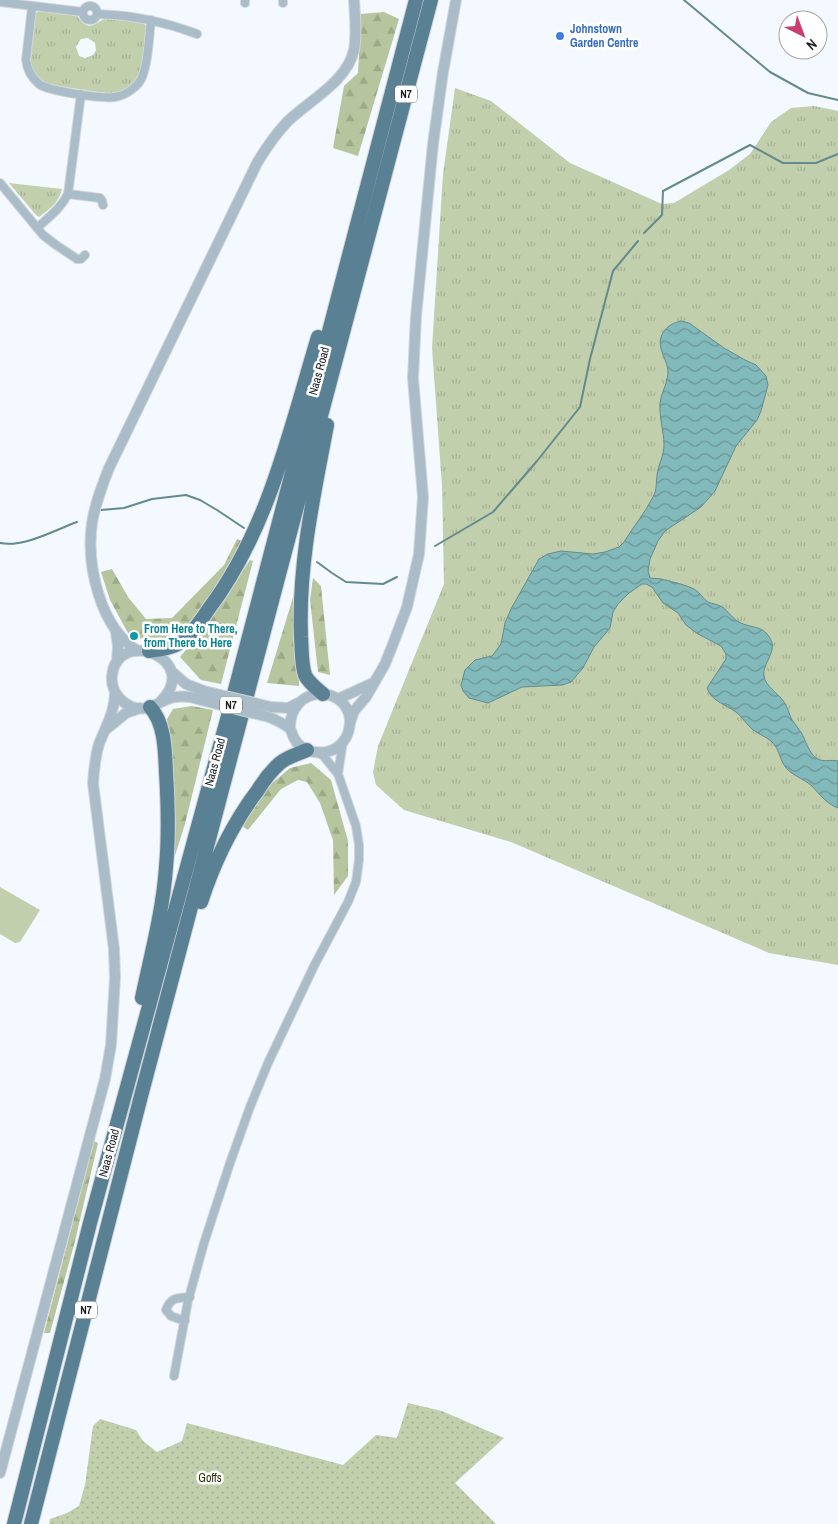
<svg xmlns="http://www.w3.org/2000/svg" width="838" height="1524" font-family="'Archivo Narrow',sans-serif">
<defs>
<pattern id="grass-tufts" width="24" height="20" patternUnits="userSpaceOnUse" patternTransform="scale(1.25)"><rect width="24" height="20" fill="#c2cfac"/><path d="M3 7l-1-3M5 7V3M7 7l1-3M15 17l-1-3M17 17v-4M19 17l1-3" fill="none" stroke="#a6b194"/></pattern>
<pattern id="forest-firs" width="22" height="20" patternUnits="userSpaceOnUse" patternTransform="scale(1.25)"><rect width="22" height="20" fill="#b6c59d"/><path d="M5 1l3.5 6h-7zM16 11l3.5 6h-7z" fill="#9ca987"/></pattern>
<pattern id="park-dots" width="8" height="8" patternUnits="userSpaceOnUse" patternTransform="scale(1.25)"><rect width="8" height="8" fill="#c2cfac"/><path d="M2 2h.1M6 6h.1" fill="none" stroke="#a6b194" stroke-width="1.8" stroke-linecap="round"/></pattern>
<pattern id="water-waves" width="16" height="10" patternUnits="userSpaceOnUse" patternTransform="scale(1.25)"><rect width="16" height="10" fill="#82b9ba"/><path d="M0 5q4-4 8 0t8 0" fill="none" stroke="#6a9697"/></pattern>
</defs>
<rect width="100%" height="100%" fill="#f3f9ff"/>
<path fill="url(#grass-tufts)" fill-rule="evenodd" d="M39,11L77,16C89,32 92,25 106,18L143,23L146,26C143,53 147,90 112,94L44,84L34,74L31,66L30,58L36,13ZM88,38L95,43L96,50L93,55L85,58L79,56L76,47L81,39Z
M455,88L491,101L570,163L662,204L674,203L729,170L750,154L771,122L791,108L814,106L838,111V965L769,953L511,842L404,810L376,785L373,772L378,746L444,584L442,486L432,348L443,174Z
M9,183L62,189C59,202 50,209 39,217L36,215Z"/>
<path fill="url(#forest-firs)" d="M384,12L399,19L358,156L333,148L344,86L358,73L361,14Z
M237,539L245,542L209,603L177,641L145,640L128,633L110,600L101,572L112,569L128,597L146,619L172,618L224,565Z
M250,560L253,561L221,684L201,680L180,657L210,621Z
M313,578L321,586L330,675L318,672L310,600Z
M298,581L299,686L267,683Z
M192,706L213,710L185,824L171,868L172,754L167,719L173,709Z
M311,763L331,780L348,841V876L334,895L333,840L320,803L307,782L298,780L281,789L248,830L242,826L270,785L290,768Z
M94,1141L98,1143L75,1241L50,1333H44Z"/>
<path fill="url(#park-dots)" d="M408,1403L442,1411L504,1438L455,1483L496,1524H49L50,1519L67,1513L79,1506L85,1485L93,1426L100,1419L136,1430L143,1441L157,1452L182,1441L187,1423L343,1465L376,1435L397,1438Z"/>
<path fill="#c2cfac" d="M0,887L40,910L20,942L15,943L0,934Z"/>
<path fill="url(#water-waves)" stroke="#638a8c" d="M681,321L689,323L724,348L745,360L756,365L766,376L768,385L761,411L757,420L736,446L715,491L701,507L665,531L658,541L650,559L648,571L650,578C654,579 658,578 661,579C672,582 684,584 694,589C700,592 703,599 708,602C712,604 718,604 722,607C728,611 733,619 739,622C751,629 763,624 771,640C777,652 762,664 764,676C765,686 779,694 784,702C788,708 789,714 792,720C795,724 798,728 801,732C806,741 808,751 816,758C823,763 830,759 838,761V808C827,804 820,795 812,786C803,778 790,775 784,765C779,757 779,748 771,741C765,736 758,734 752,729C746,724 742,716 736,712C725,704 711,701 707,688L726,659V654L721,646L698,634L686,625L678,613L663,603L652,587L646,584H642L629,593L618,604L613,612L610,628L594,647L583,668L571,682L562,685L522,687L488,703L469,698L463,691L461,685L465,670L475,660L492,656L501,644L505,623L511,609L539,559L548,554L561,551L593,554L605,552L619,547L624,542C633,527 645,513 653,497C657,490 656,483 657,475C658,465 664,456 664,445C664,431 659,418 660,403C661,393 667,385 668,374C669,361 657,350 661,337C664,328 672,323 681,321Z"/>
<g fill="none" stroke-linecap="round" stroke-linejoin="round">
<path stroke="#638a8c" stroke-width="2" d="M684,0L770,72L808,93L838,100
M644,233L662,215L663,191L750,145L783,163H816L838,154
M101,510L124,508L152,499L186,495L200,500L217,510L244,528
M0,543C23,548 55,530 77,522
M435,546L493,512L537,461L580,407L590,359L613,271L638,241
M317,562L332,573L346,582L383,584L397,577"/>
<g stroke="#d0d6db" stroke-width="10">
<path id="minor" d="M283,0V3
M0,2L83,12
M245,3V0
M83 13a7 7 0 1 1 14 0a7 7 0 1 1-14 0Z
M32,7L26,60C27,69 32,78 39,84C48,91 102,99 115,97C123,96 132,90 138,84C148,73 149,36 151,20
M97,14C131,15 165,22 197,34
M0,183L43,235L56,245L77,259H81L85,255
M68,194L100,198L102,201L103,205
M37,228C49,217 61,208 68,194L81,94
M338,774L343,741
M185,1321L171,1316L166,1310C171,1297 177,1298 190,1297
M174,1376L188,1301L204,1243L230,1163L250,1107L268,1063L314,966L348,902L356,882L359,860V845L356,826L338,774L321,753"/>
</g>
<g stroke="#d0d6db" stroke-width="12">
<path id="tertiary" d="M116,632L118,646L117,662
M138,651C100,628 86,565 92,523C95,504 102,486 109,468L257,163C266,148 275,135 287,122C308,101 347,82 354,50C357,34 355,16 354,0
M171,671L186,684L204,691
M338,699L373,683
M160,702C204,660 117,625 112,676C110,696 131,714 150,707C159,704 166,698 175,697C184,696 193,697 201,700
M271,707L288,708L298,703
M269,717C276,720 283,723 289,728C292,730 292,735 294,738C298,746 306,751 315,752C326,754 336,750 343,742C348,736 350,728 350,720C347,684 289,684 290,729
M350,723L354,711L366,697L385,664L393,644L407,607L419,554L423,497L413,378L416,316L433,144L443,72L456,0
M105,730L126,713L140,708
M0,1473L105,1079L111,1045L115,978L114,949L93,783C94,770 95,757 99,744C106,726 115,712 115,692"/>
</g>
<g stroke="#d0d6db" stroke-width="16">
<path id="trunk" d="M149,651C162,649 175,648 185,639C194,631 201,620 208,610C268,531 290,430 318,337
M323,694C317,689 308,682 305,675C301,663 302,649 301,637C298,565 314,494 327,425
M201,902C214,862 233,823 258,790C264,780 271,771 280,763C287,757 298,754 307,750
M142,998C151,955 163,911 166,867C169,835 168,804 166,772C165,751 165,723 150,707
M14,1524L90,1223L231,705L416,0
M31,1524L141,1096L431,0"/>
</g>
<use href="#minor" stroke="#a9bcc7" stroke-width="8"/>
<use href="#tertiary" stroke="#a9bcc7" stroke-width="10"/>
<use href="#trunk" stroke="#5a8094" stroke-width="14"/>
<g stroke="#d0d6db" stroke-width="12" stroke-linecap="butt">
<path id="tertiary-bridge" d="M204,691L271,707
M201,700L269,717"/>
</g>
<use href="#tertiary-bridge" stroke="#a9bcc7" stroke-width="10"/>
</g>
<circle fill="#3f7fe0" stroke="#fff" stroke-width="2" cx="560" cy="36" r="5"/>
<circle fill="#0f9aa8" stroke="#fff" stroke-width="2" cx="134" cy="636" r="5"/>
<g text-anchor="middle" stroke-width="5" stroke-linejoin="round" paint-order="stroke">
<g fill="#fff" stroke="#5f6264" stroke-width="1">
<rect x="395" y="85.5" width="22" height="17" rx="4"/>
<rect x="220" y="696.5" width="22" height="17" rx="4"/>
<rect x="75" y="1301.5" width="22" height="17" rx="4"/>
</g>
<g font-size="11" font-weight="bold" fill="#1b1e21">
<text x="406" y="98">N7</text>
<text x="231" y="709">N7</text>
<text x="86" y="1314">N7</text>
</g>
<g font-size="12" font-weight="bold" fill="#366cbe" stroke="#fff" text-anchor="start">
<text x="570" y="33">Johnstown<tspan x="570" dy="14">Garden Centre</tspan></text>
</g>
<g font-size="12" fill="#1b1e21" stroke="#fff">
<text transform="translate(319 371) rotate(-75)" y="4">Naas Road</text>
<text transform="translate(215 762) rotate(-75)" y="4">Naas Road</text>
<text transform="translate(109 1153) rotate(-75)" y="4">Naas Road</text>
</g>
<g font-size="12" font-weight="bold" fill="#0d838f" stroke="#fff" text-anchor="start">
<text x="144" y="633">From Here to There,<tspan x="144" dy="14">from There to Here</tspan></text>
</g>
<g font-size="12" fill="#2b3809" stroke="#fff">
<text x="210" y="1482">Goffs</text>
</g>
</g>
<g transform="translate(803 35) rotate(138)"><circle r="24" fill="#ffffff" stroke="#a4a5a6"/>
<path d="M0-4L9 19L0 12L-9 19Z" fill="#c93d70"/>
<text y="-8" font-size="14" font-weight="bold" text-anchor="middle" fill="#1b1e21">N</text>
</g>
</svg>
